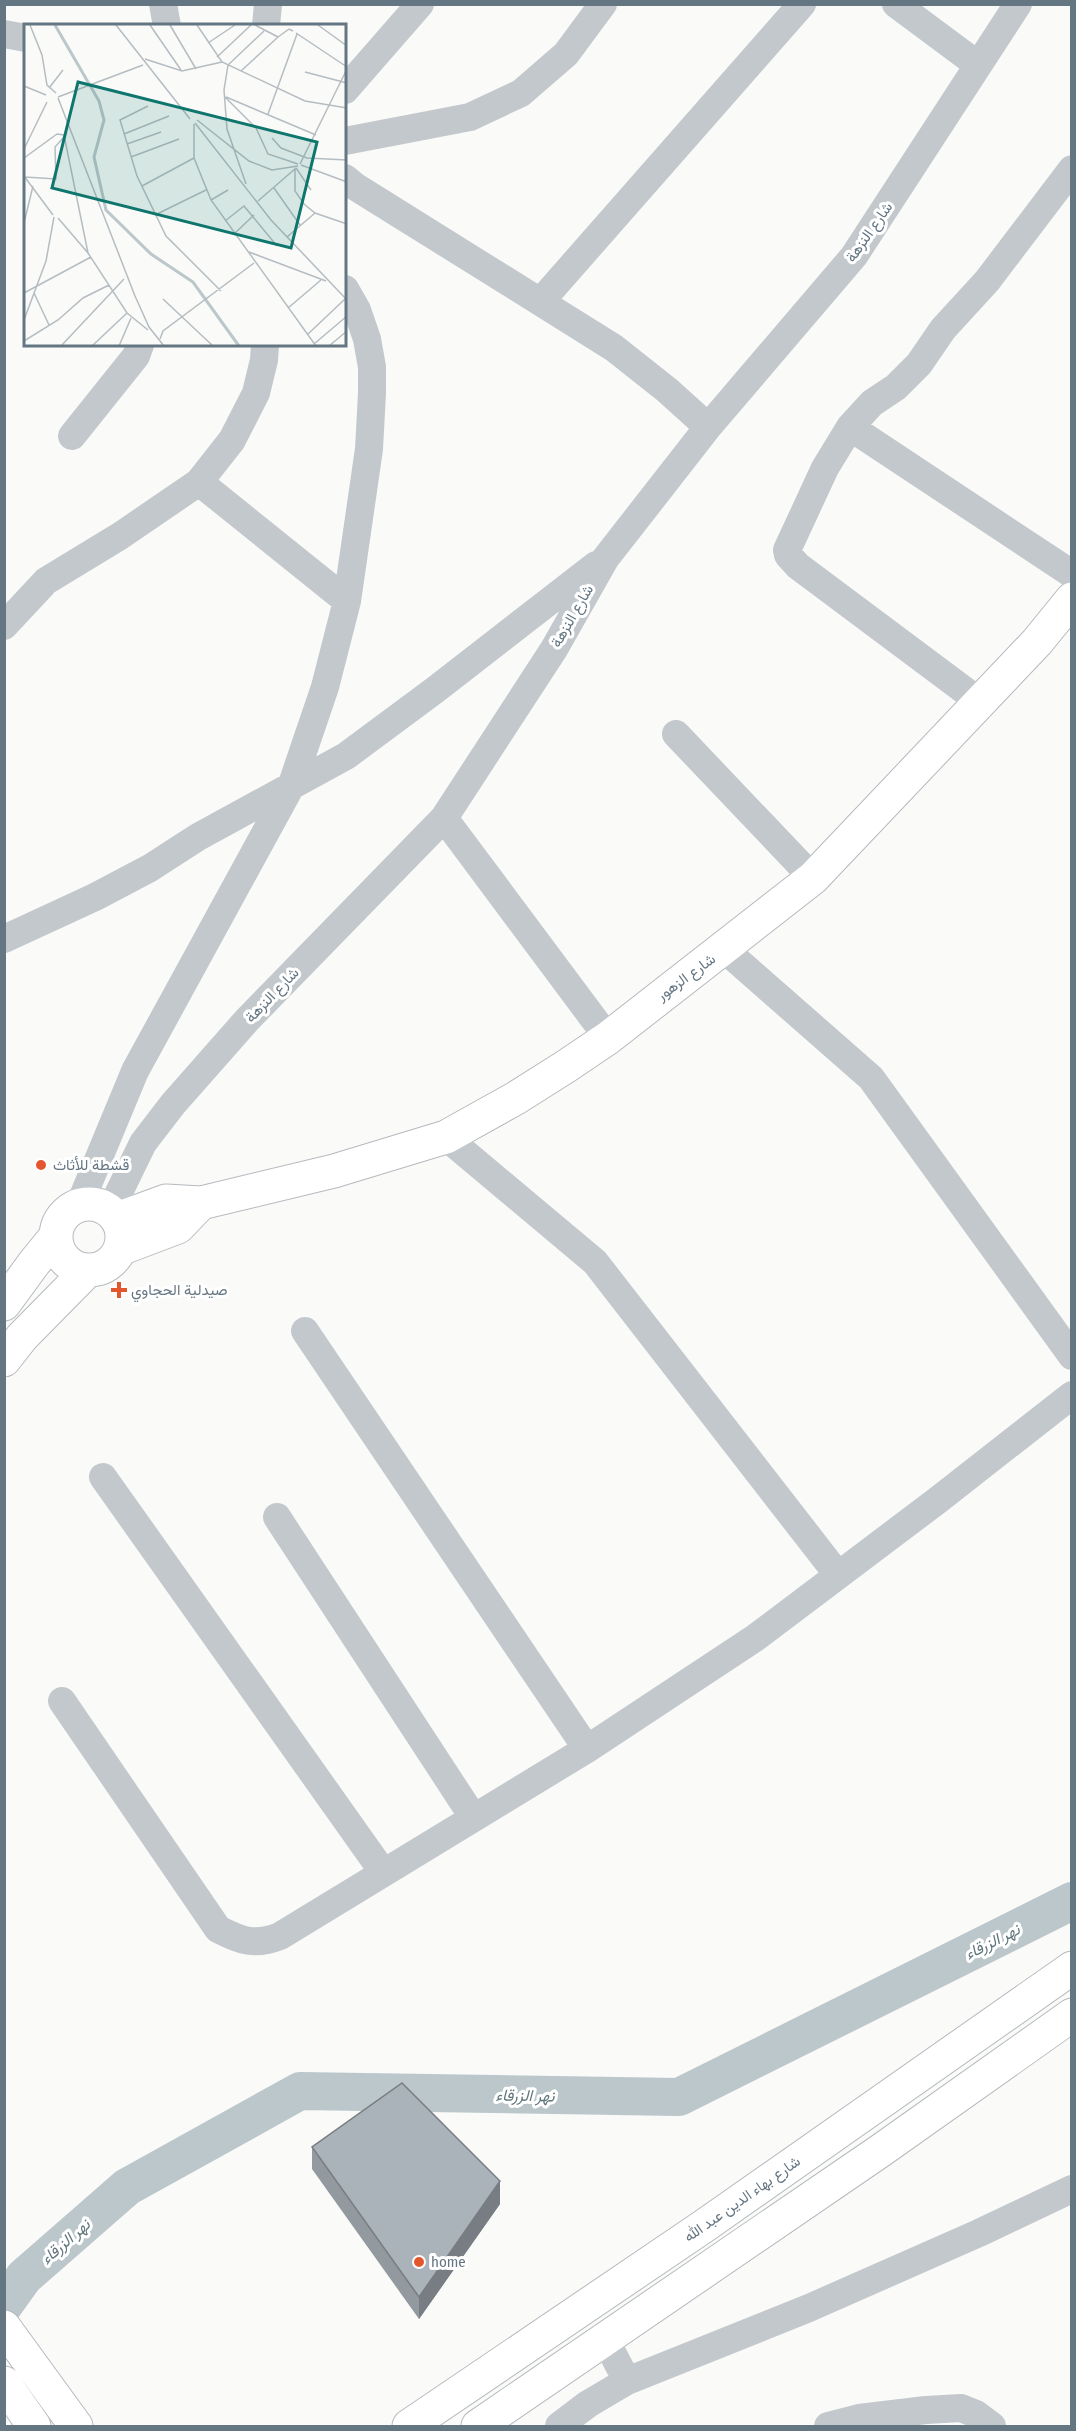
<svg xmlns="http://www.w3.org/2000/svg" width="1076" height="2431" font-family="'Fira Sans Condensed',Vazirmatn,sans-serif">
<rect width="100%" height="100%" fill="#fafaf8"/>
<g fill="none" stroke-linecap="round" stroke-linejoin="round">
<path stroke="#bbc7cb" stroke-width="38" d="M4,2305L24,2277L127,2187L300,2091L679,2097L1072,1901"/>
<g stroke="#b5babe" stroke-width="35">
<path id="major" d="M56 1237a33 33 0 1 1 66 0a33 33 0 1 1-66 0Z
M117,1219L166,1201L201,1203L334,1171L446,1137L516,1098L565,1067L608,1038L813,878L1037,642L1072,599
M120,1249L178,1227L201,1203
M4,1304L34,1263L56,1236
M4,1360L22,1337L88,1270
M4,2327L76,2426
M4,2383L34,2426
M409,2426L704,2226L1072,1968
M478,2426L880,2151L1072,2015"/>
</g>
<path stroke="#c3c8cc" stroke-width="28" d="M163,4L167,26
M896,4L978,65
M266,26L268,4
M4,34L26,38
M345,90L420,4
M345,141L470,117L521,93L566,54L603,4
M345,178L356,187L614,348L667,390L708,427
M541,301L802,4
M850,427L1072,574
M72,436L136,356L140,345
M199,482L347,601
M4,626L46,581L120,536L199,482L232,440L256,393L264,360L265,345
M980,702L798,566L788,555L787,550L825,468L850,427L872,403L896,387L919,364L943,329L987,281L1072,169
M676,734L813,878
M444,818L608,1038
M4,939L95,897L150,868L198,837L346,756L435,690L596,565
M724,949L871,1078L1072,1356
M446,1137L595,1262L838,1575
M79,1206L135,1071L292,784L325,687L347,601L369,449L372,393V367L367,339L357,310L345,289
M110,1211L143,1143L173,1104L247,1020L444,818L554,649L605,559L708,427L854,256L1018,4
M305,1331L587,1749
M103,1477L383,1872
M277,1517L473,1817
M62,1701L218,1929C241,1941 255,1946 280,1936L587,1749L755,1638L938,1500L1072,1395
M605,2339L627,2381
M559,2426L588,2404L627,2381L809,2308L979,2233L1072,2189
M828,2426L859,2418L926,2410L961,2408L976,2414L992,2426"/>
<use href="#major" stroke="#fff" stroke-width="33"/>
</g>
<path fill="#929a9f" d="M312,2147L500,2204L419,2319L312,2169Z"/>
<path fill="#777d82" d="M500,2181V2204L419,2319V2297Z"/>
<path fill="#aab3b9" stroke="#777d82" stroke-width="1.5" d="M402,2083L500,2181L419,2297L312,2147Z"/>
<g fill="#e4572e" stroke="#fff" stroke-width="2">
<circle cx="41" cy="1165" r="6"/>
<path d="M116 1281h6v6h6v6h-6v6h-6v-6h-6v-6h6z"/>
<circle cx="419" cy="2262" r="6"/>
</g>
<g text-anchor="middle" stroke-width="6" stroke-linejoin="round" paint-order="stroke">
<g font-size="15" fill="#657683" stroke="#fff">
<text transform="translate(869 232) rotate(-55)" y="5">شارع النزهة</text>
<text transform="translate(572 616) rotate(-60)" y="5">شارع النزهة</text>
<text transform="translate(686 977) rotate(-36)" y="5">شارع الزهور</text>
<text transform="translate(272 995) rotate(-46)" y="5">شارع النزهة</text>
<text transform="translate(742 2199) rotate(-35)" y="5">شارع بهاء الدين عبد الله</text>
</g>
<g font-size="15" fill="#657683" stroke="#fff" text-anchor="start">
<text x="53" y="1170">قشطة للأثاث</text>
<text x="131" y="1295">صيدلية الحجاوي</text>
<text x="431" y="2267">home</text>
</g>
<g font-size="16" font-style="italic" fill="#60757c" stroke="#fff">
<text transform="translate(992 1941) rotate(-27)" y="6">نهر الزرقاء</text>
<text transform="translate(525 2095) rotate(1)" y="6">نهر الزرقاء</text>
<text transform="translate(65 2241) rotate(-41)" y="6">نهر الزرقاء</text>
</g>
</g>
<g transform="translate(24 24)">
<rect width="322" height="322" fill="#fafaf8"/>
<path fill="none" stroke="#bbc7cb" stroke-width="3" d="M31,1L75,77L80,96L70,133L82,186L127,230L169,258L215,322"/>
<path fill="none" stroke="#b5bdc2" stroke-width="1.5" d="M6,1L18,31L23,61L32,69M92,1L166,95M126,1L157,46M146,1L172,45M173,1L198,38L281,77L323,84M231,1L254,13M294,1L323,22M272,9L323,43M184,19L211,1M193,33L227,1M121,35L158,47L198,38M217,47L254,13L265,5L269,7M281,48L323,59M0,62L22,71M25,64L39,46M34,73L119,41M201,73L232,104L244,130L274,140M202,73L292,111M34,74L111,272L125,303L140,322M124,82L96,96L113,152L142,212L197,267M244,90L273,10M173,96L225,137L248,146L274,142M171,99L247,196L323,276M170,100V134L187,176L292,322M100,110L145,92M248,114L257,124L283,134L323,136M103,120L137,108M0,125L23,78M107,133L155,115M0,134L33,110L40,111L64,229M276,140L323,45M277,141L323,158M272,144L287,166M271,145V167L280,180L291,189L323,200M0,152L29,191M1,153L32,155L31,123L40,113M222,160L203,105L200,66L204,41L240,7M118,162L170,134M250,164L276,201M187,176L204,166M234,177L272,144M131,191L182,166M34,194L64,229L103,289L124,306M201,197L220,182L253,222M0,199L9,162M210,210L230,191M263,213L291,189M225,228L302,257M0,269L67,233M10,269L25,301M139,275L189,322M264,284L297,256M0,296L22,237L30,193M284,310L321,275M136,315L139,307L230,239M0,317L34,296L59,274L85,261M290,320L323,292M37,322L100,255M68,322L103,289M95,322L107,294M305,322L323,307"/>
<path fill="#0f766e" fill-opacity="0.15" stroke="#0f766e" stroke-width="3" d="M54,58L293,118L267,224L28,164Z"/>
<rect width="322" height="322" fill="none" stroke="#657683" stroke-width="3"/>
</g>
<rect width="1076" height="2431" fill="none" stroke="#657683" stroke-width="12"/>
</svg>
